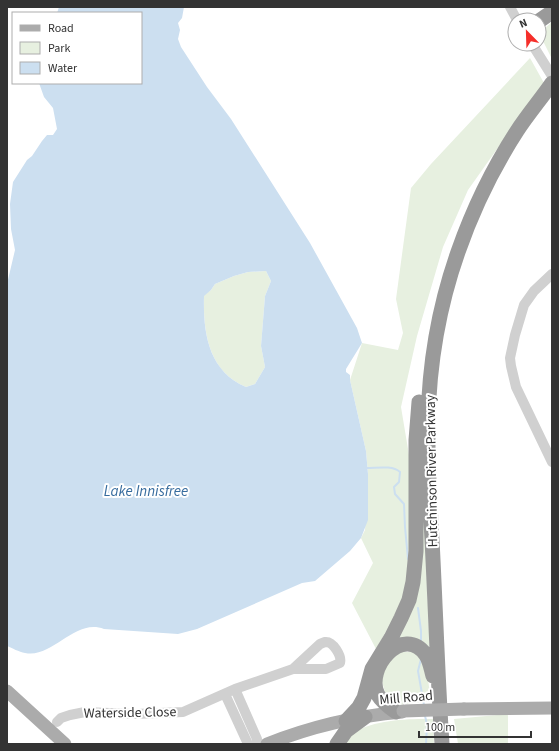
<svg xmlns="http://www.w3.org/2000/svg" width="559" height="751" font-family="'Source Sans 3',sans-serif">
<rect width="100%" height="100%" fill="#fff"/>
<path fill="#e7f0e0" d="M552,22V59L539,33Z
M530,58L544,83L468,190L443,247L417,336L401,407L409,455L410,580L402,604L376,649L352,603L373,563L361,538L365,530L368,474L366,451L350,380L362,343L398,350L403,333L396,299L411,188L431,164Z
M266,271L271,281L265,296L261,346L265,367L255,384L246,387C208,371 203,332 204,295L211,290L215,284L234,276L248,272Z
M423,479L430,657L418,642L389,648L410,609Z
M395,652H418L427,672L431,701L396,705L388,702L380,675Z
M508,714V744H458L454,719Z
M433,719L434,744H343C347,740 351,734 356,731C380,719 408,719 433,719Z"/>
<path fill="#ccdff0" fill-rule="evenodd" d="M59,7H184L182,18L178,23L180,30L178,39L181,47L207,87L231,119L310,243L357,328L362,343L346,369V372L350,375V380L366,451L368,474V520L361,538L350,551L315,581L302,583L197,629L178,634L104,629C74,618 53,659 25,653C19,652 12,648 7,646V284L15,250L11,229L10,204L13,182L27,160L32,156L42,141L47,135H53L57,129L53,108L44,97L39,83H141V13H57ZM266,271L271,281L265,296L261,346L265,367L255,384L246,387C208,371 203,332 204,296L211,290L215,284L234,276L248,272Z"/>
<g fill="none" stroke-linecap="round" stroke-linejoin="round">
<path stroke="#ccdff0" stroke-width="2" d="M367,468C377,468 392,465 400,472L399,482L394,487L395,494L404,504L405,527L408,559
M418,608L421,631V643
M421,659L418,671L424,705
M425,716L427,724L426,744"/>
<path stroke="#d0d0d0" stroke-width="10" d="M510,7L517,20
M532,44L552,76
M552,274L534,291L524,305L515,335L510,358L511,366L516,387L552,462
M325,642C333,641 342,656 340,663L326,669H293L320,644Z
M235,689L257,739V744
M225,694L248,744
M57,722L61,718L70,715L85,712L135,714L183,712L235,689L293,669"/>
<path stroke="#ababab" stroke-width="13" d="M7,691L65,744
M464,709L552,708
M267,744C310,727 356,716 402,712"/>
<path stroke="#9a9a9a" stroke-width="15" d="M539,21L552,12
M396,712C389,707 382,702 378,695C364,669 403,623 426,655C430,661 431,669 433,676
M346,721L359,707L364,698L372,669L391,638L401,618L409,600L413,582L416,551V440L419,402
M337,744L346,731L365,717
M442,744C438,683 436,622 433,560C431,514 427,468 428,422C429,364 439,306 458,252C473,209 493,168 517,131C528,114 541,99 552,83"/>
<path stroke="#ababab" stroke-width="13" d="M403,711L464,709"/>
</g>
<g text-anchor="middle" stroke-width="4" stroke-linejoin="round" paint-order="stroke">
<g font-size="14" fill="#333" stroke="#fff">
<text transform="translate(431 471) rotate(-91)" y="5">Hutchinson River Parkway</text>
<text transform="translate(406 697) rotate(-5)" y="5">Mill Road</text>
<text transform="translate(130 712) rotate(-1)" y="5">Waterside Close</text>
</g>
<g font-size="15" font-style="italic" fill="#376c9e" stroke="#fff">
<text x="146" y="496">Lake Innisfree</text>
</g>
</g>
<rect width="559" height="751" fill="none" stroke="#333333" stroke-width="16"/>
<rect x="12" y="12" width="130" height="72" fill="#ffffff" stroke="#adadad"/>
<rect x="20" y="25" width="20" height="6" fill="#ababab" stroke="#adadad"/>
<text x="48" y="32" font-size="12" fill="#333333">Road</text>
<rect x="20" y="42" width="20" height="12" fill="#e7f0e0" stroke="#adadad"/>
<text x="48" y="52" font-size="12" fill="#333333">Park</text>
<rect x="20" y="62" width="20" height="12" fill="#ccdff0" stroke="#adadad"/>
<text x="48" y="72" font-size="12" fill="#333333">Water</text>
<g transform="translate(527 32) rotate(337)"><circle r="19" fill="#ffffff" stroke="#adadad"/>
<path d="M0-3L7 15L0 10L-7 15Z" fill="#f52f2a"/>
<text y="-6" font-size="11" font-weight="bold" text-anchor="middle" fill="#333333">N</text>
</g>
<path d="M419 731v6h112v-6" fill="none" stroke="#333333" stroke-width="2"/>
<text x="425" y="731" font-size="12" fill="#333333" stroke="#ffffff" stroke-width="3" paint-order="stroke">100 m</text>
</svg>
